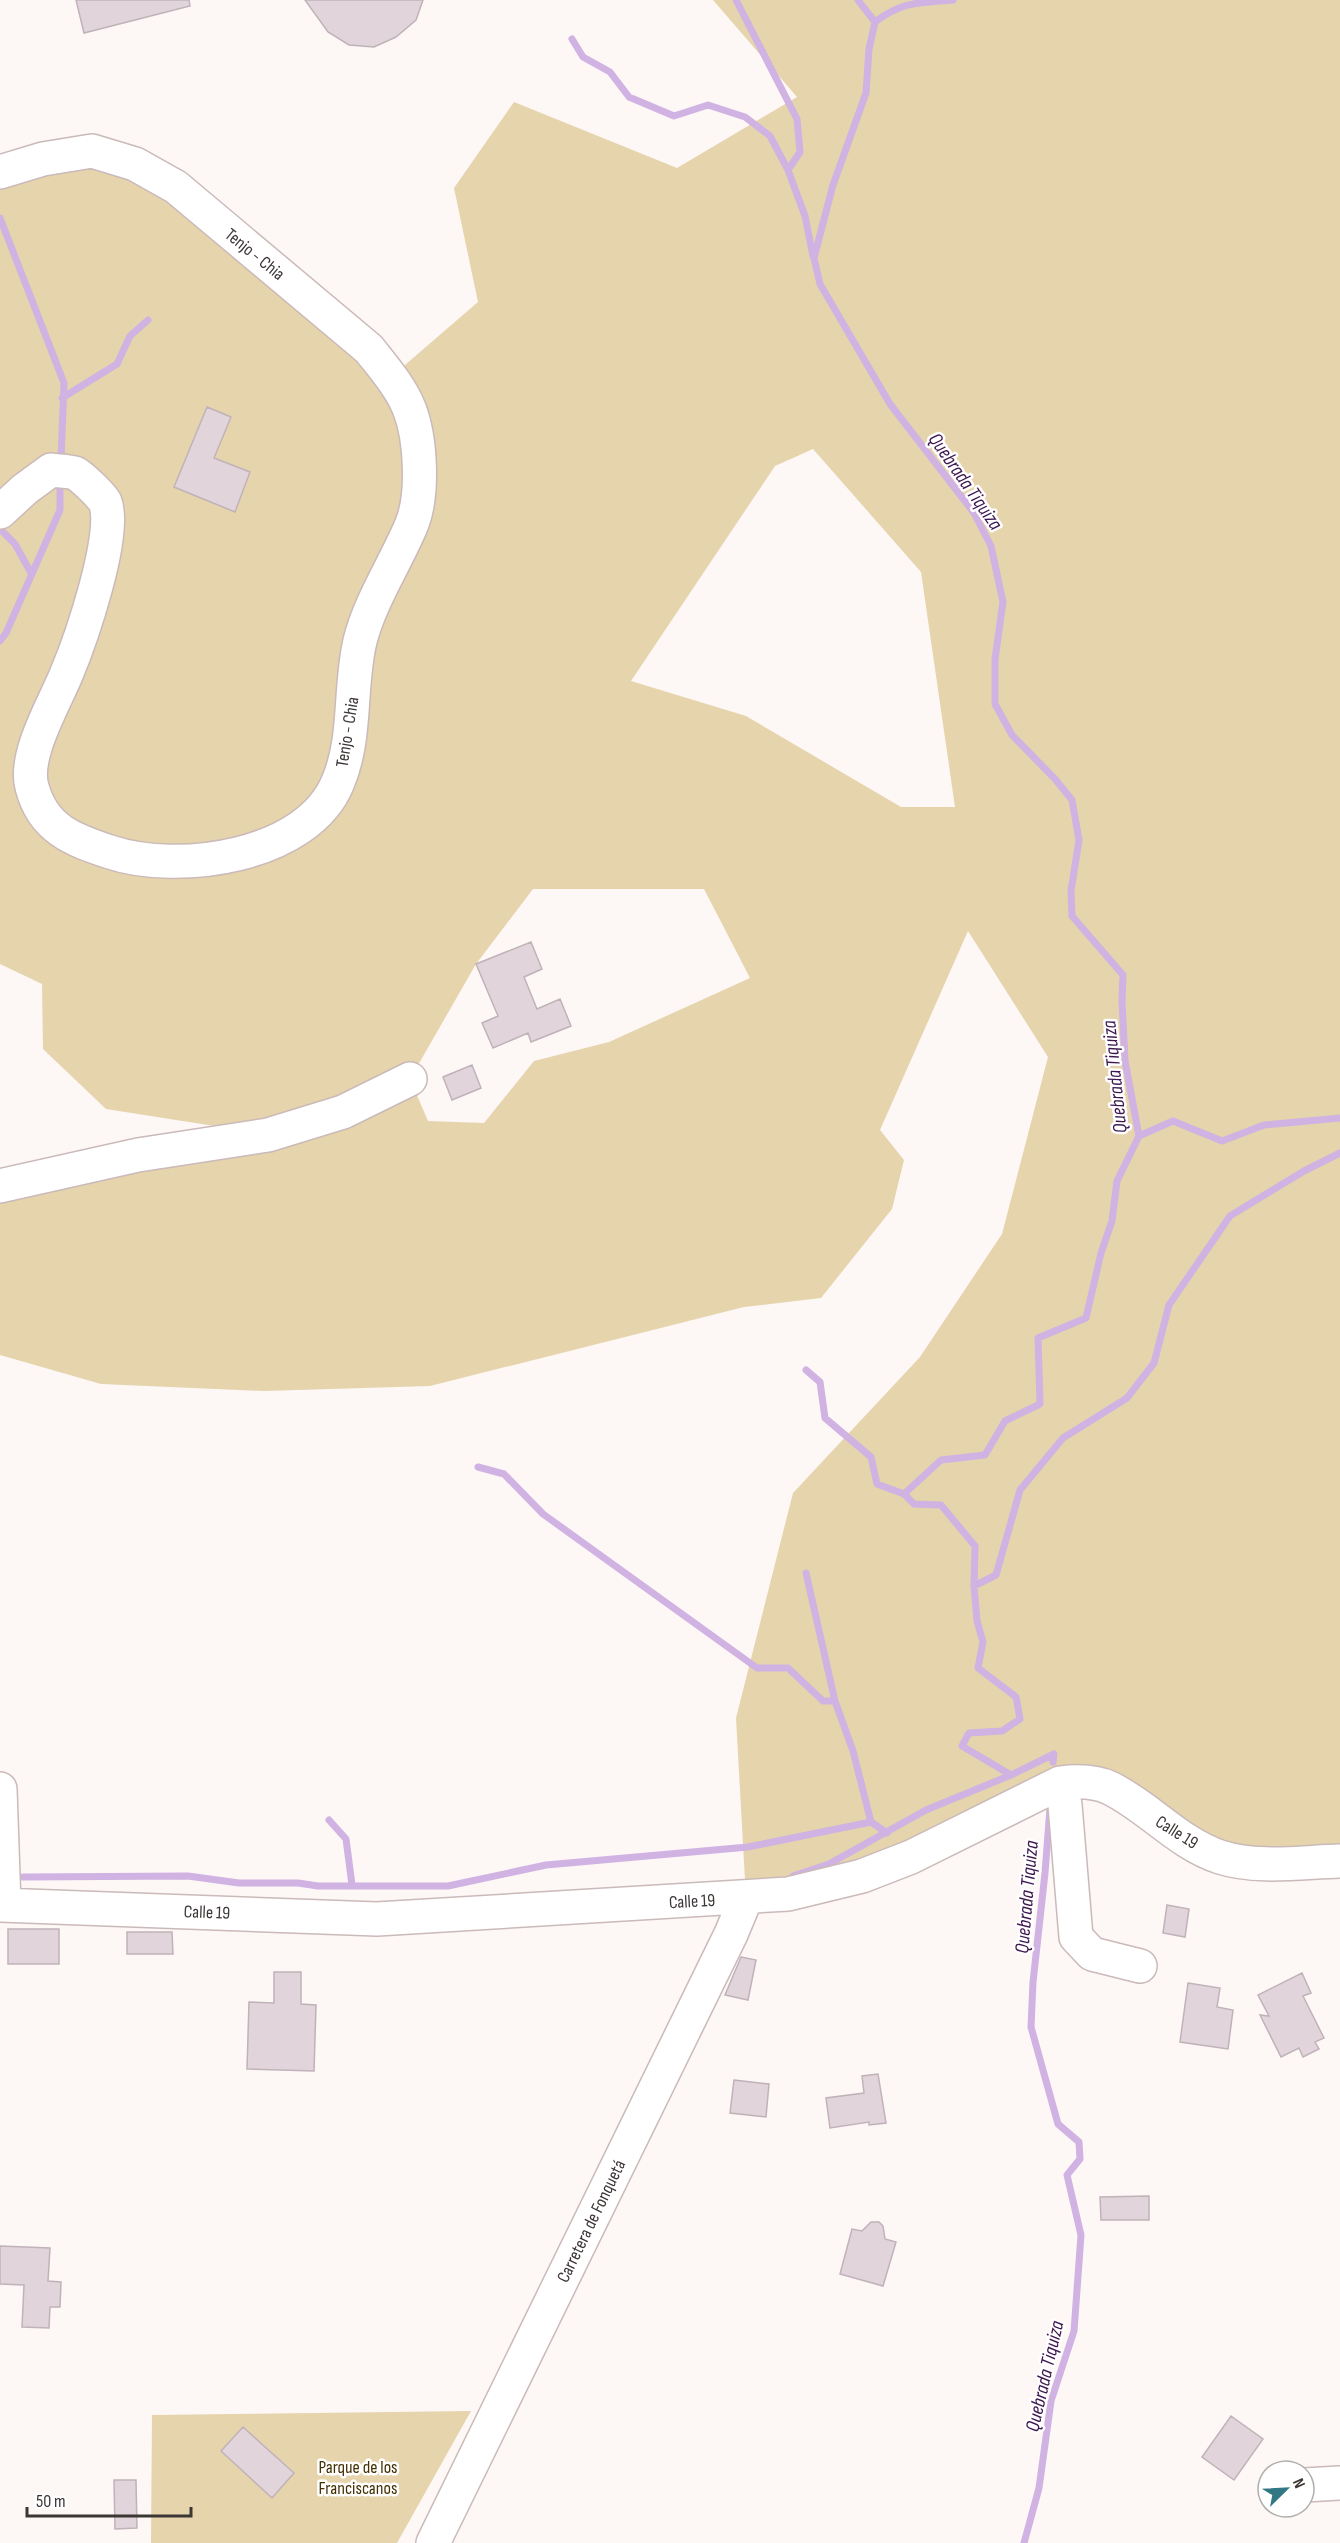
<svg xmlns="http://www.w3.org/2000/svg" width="1340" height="2543" font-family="'Sofia Sans Condensed',sans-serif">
<rect width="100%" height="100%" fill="#fdf7f6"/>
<path fill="#e6d4ad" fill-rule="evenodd" d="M713,0H1340V1861L1249,1863L1078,1781L911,1857L746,1898L736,1718L793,1493L920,1357L1002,1234L1048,1057L968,931L880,1130L904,1160L892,1209L821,1298L744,1307L430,1386L264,1391L101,1384L0,1355V1186L265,1134L106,1109L43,1049L42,984L0,964V172L135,164L391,377L478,302L454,188L514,102L677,168L797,97ZM813,449L921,572L955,807H901L746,716L631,681L775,466ZM533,889H704L750,978L609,1042L534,1061L484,1123L428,1121L410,1079L476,964Z
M471,2411L397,2543H151L152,2415Z"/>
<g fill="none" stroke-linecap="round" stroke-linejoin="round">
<path stroke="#d0b2e3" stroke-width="7" d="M736,0L797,119L800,152L788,170
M858,0L875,22L869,49L866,93L833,185L814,258L820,284L890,404L974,513L991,546L1003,602L995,659V704L1012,735L1055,779L1072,800L1079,840L1071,891L1072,916L1123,975L1122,1001L1125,1061L1139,1136L1117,1181L1112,1221L1101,1253L1086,1318L1038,1338L1040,1404L1005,1421L985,1455L941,1460L904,1494L914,1504L941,1505L975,1546L974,1586L977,1621L983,1642L978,1668L1016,1697L1020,1719L1002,1731L969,1733L962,1746L1011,1775L1054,1754L1053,1762
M875,22C903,1 919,3 953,0
M572,39L583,57L610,72L629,97L674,116L708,105L745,117L770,136L788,170L805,216L813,256
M0,218L64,383L61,461
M62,398L117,364L130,336L148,320
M0,529L15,544L31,573
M0,641L6,633L60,510V479
M1139,1136L1173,1121L1222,1141L1264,1125L1340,1118
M806,1370L820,1382L825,1418L871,1457L877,1484L904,1494
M478,1467L504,1474L543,1514L757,1668H788L823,1701H835L853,1751L871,1822L887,1833
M806,1573L835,1701
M974,1586L996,1575L1020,1490L1063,1438L1127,1398L1154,1363L1169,1305L1230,1216L1304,1171L1340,1153
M329,1820L346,1839L352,1885
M793,1876L829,1864L926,1810L1011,1775
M23,1877L188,1876L239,1883H298L318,1886H448L546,1865L748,1847L871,1822
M1024,2543L1039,2488L1051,2401L1074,2331L1081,2235L1067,2175L1080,2159L1079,2142L1058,2124L1031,2027L1033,1982L1045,1873L1050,1808"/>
</g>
<path fill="#e2d4db" stroke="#c0b2b9" stroke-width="1.5" d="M76,0H189L190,6L84,33Z
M305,0H423L416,20L396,37L374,47L349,45L328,32Z
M207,407L231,417L214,458L250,472L235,512L174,487Z
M531,942L542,969L524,977L537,1009L560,999L571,1026L531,1042L528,1033L493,1048L482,1023L498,1016L476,964Z
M472,1065L481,1088L452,1100L443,1077Z
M1167,1905L1189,1909L1185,1937L1163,1933Z
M8,1929H59V1964H8Z
M127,1932H172L173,1954H127Z
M741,1957L756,1960L748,2000L725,1995Z
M274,1972H301V2004L316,2005L314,2071L247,2069L249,2002L274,2003Z
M1302,1973L1311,1993L1303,1996L1324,2038L1315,2042L1319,2049L1303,2057L1299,2048L1281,2057L1260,2015L1269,2016L1258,1995Z
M1188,1983L1220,1988L1217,2007L1233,2010L1228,2049L1180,2042Z
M878,2074L886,2123L869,2125V2122L830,2128L826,2098L864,2093L862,2076Z
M734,2080L769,2084L766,2117L730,2113Z
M1149,2196V2220H1101L1100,2197Z
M871,2222H879L883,2226L885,2239L896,2242L883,2286L840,2274L852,2229L862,2231Z
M0,2246L50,2248L48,2281L61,2282L60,2307H50L49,2328L22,2327L24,2285L0,2284Z
M1231,2416L1263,2439L1234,2480L1202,2457Z
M243,2427L294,2473L272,2498L221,2451Z
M114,2480H136L137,2528L115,2529Z"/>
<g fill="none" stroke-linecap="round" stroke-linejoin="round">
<g stroke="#cabab9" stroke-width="36">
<path id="minor" d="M0,172L43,159L92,151L135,164L176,187L369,349C383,367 400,386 409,408C421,438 424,496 411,526C395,564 370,601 360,641C349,687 357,737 338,782C308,857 178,875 110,852C73,840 43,829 32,787C23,756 54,704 66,675C80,642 118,533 105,502C103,497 80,475 75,473C68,471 58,471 51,470L25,489L0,512
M0,1186L138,1155L268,1135L343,1112L410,1079
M1060,1783L1065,1805L1076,1937L1092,1954L1140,1966
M0,1789L4,1905
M0,1905L377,1919L788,1894L862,1876L911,1857L1060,1783C1076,1781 1095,1781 1110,1788C1149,1807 1178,1843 1220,1857C1257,1869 1302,1862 1340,1861
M1304,2485L1340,2483
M433,2543L731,1934L746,1898"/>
</g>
<use href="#minor" stroke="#fff" stroke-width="33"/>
</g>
<g text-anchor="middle" stroke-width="5" stroke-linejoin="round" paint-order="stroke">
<g font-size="18" fill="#3c3635" stroke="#fff">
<text transform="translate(255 254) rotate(39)" y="6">Tenjo - Chia</text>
<text transform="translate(347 732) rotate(-81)" y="6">Tenjo - Chia</text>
<text transform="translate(1177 1832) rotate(32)" y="6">Calle 19</text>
<text transform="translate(692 1901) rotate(-3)" y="6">Calle 19</text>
<text transform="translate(207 1912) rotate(2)" y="6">Calle 19</text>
<text transform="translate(591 2221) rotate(-64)" y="6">Carretera de Fonquetá</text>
</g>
<g font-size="18" fill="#433104" stroke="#fff">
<text x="358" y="2473">Parque de los<tspan x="358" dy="21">Franciscanos</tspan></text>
</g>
<g font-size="20" font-style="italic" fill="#3d1650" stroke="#fff">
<text transform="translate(966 481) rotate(55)" y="7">Quebrada Tiquiza</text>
<text transform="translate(1114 1077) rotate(-96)" y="7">Quebrada Tiquiza</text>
<text transform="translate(1026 1897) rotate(-85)" y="7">Quebrada Tiquiza</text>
<text transform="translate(1044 2376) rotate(-77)" y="7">Quebrada Tiquiza</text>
</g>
</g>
<g transform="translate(1286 2489) rotate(66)"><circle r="28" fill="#ffffff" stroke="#b1afae" stroke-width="1.5"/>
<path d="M0-4.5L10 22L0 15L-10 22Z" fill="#317784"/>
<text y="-9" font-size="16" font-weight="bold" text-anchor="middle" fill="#3c3635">N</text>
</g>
<path d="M27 2507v9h164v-9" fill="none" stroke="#3c3635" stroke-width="3"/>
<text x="36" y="2507" font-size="18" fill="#3c3635" stroke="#ffffff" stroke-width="4.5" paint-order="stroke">50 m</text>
</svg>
